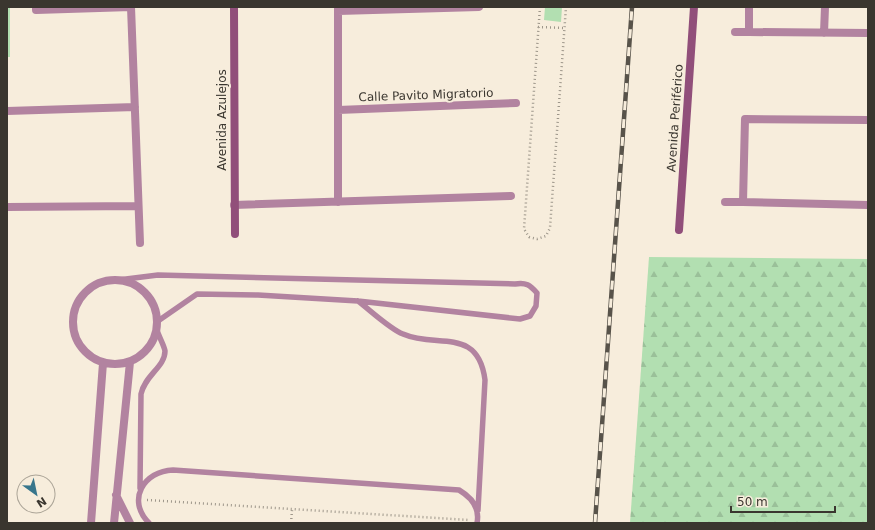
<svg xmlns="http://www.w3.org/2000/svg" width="875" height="530" font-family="'DejaVu Sans',sans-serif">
<defs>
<pattern id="forest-firs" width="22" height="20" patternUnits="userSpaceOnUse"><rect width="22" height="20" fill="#b2dfb1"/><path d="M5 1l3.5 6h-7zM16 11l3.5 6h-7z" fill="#9ac099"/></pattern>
</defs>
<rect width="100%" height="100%" fill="#f7eddc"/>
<path fill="url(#forest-firs)" d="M649,257L868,259V523H630Z"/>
<path fill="#b2dfb1" d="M7,7H10V57H7Z
M545,7H562L561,22L544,20Z"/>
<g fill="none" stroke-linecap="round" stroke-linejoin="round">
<path stroke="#9d968a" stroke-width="2.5" stroke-dasharray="1 3" stroke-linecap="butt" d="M540,7L524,229L529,237L537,239L546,236L550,228L566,7
M538,27L565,28
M147,500L469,520
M291,523L292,510"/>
<path stroke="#b283a0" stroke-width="5.5" d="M118,280L158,275L515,284C526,282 530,285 537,293L536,306L530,316L520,319L358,301L258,295L197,294L158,321
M358,301C370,310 390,329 403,334C437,349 478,326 485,380L478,510
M140,488L141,394C145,375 165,367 165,351C164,345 159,337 157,330
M149,523C126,500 144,471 173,470L459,490C471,497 480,508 477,523"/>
<path stroke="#b283a0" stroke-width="8" d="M36,7V10L131,7
M131,7L140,243
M338,7V202
M749,7V32L868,33
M338,11L479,7
M735,32H749
M824,33L825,7
M338,110L516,103
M7,111L135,107
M868,120L745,119L743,202L868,205
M725,202H743
M234,205L511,196
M7,207L138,206
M73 322a42 42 0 1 1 84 0a42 42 0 1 1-84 0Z
M116,495L130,523
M91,523L103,363
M114,523L130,362"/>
<path stroke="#914f7a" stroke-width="8" d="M234,7L235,234
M679,230L694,7"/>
<g stroke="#58534a" stroke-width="4.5">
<path id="rail" d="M595,523L632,7"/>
</g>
<use href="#rail" stroke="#f7eddc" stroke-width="3" stroke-dasharray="9" stroke-linecap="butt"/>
</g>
<g text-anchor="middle" stroke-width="4" stroke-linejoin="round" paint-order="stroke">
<g font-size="12" fill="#3a362f" stroke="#f7eddc">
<text transform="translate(426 95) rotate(-2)" y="4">Calle Pavito Migratorio</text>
<text transform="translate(675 118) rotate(-86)" y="4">Avenida Periférico</text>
<text transform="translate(222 120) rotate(-90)" y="4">Avenida Azulejos</text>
</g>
</g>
<rect width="875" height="530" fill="none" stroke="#3a362f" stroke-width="16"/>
<g transform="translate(36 494) rotate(147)"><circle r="19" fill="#f7eddc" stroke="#aba497"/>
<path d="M0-3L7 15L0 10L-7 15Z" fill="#38768c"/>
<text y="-6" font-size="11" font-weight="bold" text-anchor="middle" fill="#3a362f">N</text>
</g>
<path d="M731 506v6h104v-6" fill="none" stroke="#3a362f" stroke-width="2"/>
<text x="737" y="506" font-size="12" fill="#3a362f" stroke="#f7eddc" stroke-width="3" paint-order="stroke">50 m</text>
</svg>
